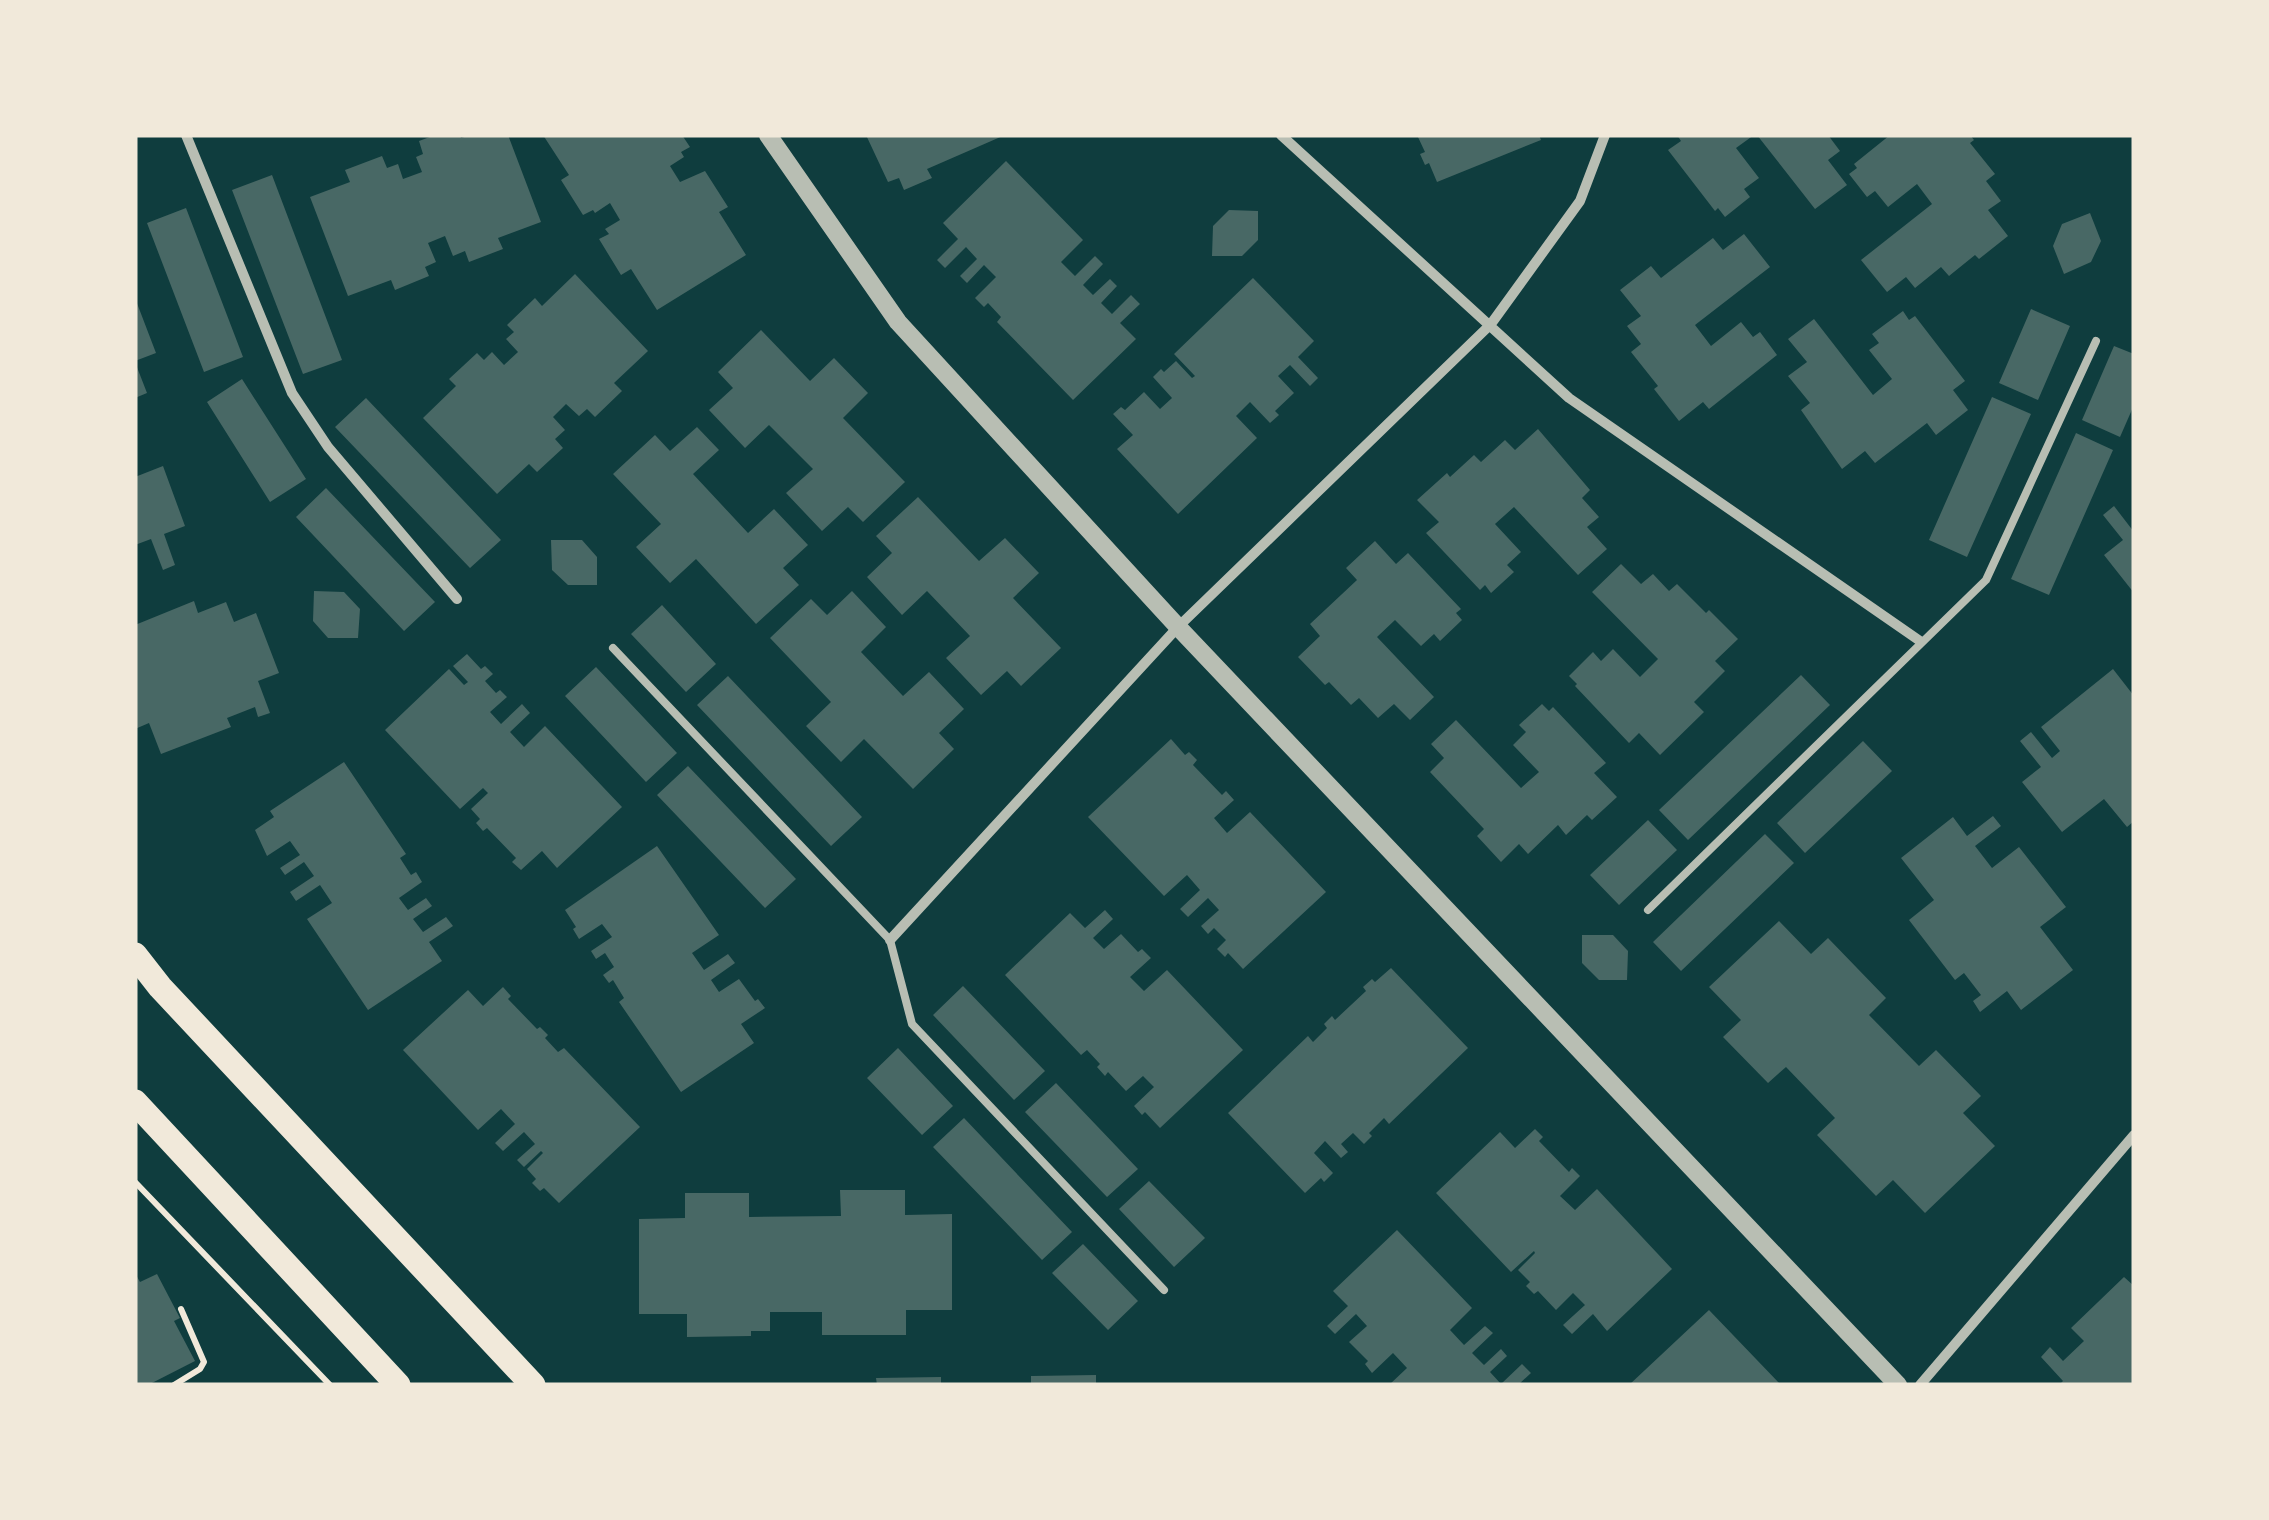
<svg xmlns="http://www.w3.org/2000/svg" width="2269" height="1520" font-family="Mulish,sans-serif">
<rect width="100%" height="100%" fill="#0f3d3e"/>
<path fill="#486865" d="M435,135H460L461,138L471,135H508L541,222L498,238L503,249L469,262L465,251L453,256L445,236L428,243L436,262L425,267L429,276L395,290L391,280L348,296L310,197L350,182L345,170L382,156L387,168L398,164L403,179L422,172L416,157L423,154L419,141Z
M543,135H682L690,147L681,152L684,157L670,166L680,182L705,171L728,207L719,212L746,255L657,310L631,269L621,275L599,239L609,234L605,229L620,220L610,203L595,213L593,210L583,215L561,180L569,175Z
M866,135H1005L927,169L932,178L904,190L899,178L888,182Z
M1417,135H1539L1541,140L1437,182L1429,163L1425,165L1420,154L1425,152Z
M1677,135H1754L1736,148L1759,178L1744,189L1750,197L1725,217L1718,208L1715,211L1668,150L1681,141Z
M1757,135H1828L1840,151L1828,160L1847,185L1815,209Z
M1890,135H1970L1974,140L1970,143L1995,174L1986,181L2001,201L1988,210L2008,236L1979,259L1975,255L1949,276L1941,267L1915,288L1906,277L1887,292L1861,260L1932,204L1917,184L1888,207L1875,191L1867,197L1849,174L1857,168L1854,164Z
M1006,161L1083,240L1061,262L1075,276L1095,256L1103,264L1083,285L1093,295L1110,279L1117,286L1101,303L1112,314L1131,295L1140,304L1120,323L1136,339L1073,400L997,322L1001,317L988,303L984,307L975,298L996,277L984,265L967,283L960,276L977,259L966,247L945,268L937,260L958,239L943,223Z
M272,175L342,360L303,374L232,190Z
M186,208L243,357L204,372L147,223Z
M1229,210L1258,211V240L1242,256H1212L1213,226Z
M2090,213L2101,241L2091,262L2064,274L2053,246L2062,224Z
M1744,234L1770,267L1695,325L1711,346L1741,322L1753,337L1760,332L1777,355L1709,409L1703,402L1679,421L1654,389L1658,386L1631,352L1641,344L1627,326L1641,316L1620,290L1651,266L1661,278L1713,238L1723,250Z
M575,274L648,351L614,383L622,391L595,417L587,409L579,416L566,404L553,417L565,430L555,439L563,448L537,472L529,464L497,494L423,418L456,386L449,379L477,353L484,360L492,352L504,365L518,352L506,339L514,332L507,325L535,298L542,306Z
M1253,278L1314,341L1298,357L1318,378L1310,386L1290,365L1278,376L1294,393L1275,411L1279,415L1270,423L1250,402L1236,416L1257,438L1178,514L1117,449L1133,435L1113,414L1121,407L1125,410L1144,392L1160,409L1172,398L1153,377L1161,369L1164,372L1176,361L1192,378L1195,376L1174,354Z
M135,298L156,353L135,361Z
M2031,309L2070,326L2038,400L1999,383Z
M1903,311L1909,320L1915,316L1965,381L1953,390L1968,410L1936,435L1927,423L1875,463L1865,451L1842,469L1801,410L1810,403L1788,376L1807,362L1788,339L1814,319L1873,395L1892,379L1869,350L1879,343L1872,334Z
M761,330L810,381L834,358L868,393L843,418L905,482L863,522L848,507L822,531L786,493L813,469L769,425L745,448L709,410L733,388L718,372Z
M2114,346L2134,354V405L2120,437L2082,420Z
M135,362L147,393L135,398Z
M242,379L306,479L270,502L207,402Z
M1992,397L2031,414L1967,557L1929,540Z
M366,398L501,540L470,568L335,427Z
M697,427L719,450L693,474L748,533L774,509L808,545L783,568L799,585L756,624L696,559L670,583L636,547L661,524L613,474L655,435L670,451Z
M1538,429L1590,490L1582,498L1599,517L1587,527L1607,549L1578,575L1514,507L1495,524L1521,552L1507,565L1514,572L1491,593L1485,585L1480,590L1426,533L1439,522L1417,500L1447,473L1450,477L1474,455L1481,462L1505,440L1515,450Z
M2076,433L2113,450L2049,595L2011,579Z
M163,466L185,526L164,534L175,565L163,570L151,539L135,545V477Z
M326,488L435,602L404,631L296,517Z
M918,497L979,561L1005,538L1039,573L1013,598L1061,648L1021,686L1007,671L981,695L946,658L970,636L927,591L902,615L867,577L892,553L876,536Z
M2114,506L2134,532V593L2104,555L2123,540L2103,515Z
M551,540H582L597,557V585H568L552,570Z
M1375,541L1396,564L1408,553L1461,609L1456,613L1462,620L1440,641L1434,634L1421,646L1395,620L1377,637L1434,697L1410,720L1394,704L1378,718L1359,698L1351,705L1329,682L1325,685L1298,657L1320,636L1310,624L1357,580L1346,568Z
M1621,564L1641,584L1653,574L1669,591L1677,584L1706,613L1709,610L1738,639L1715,661L1725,671L1694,702L1704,712L1660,755L1639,733L1629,743L1575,686L1577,684L1569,676L1593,652L1601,661L1613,649L1640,677L1658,659L1592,592Z
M314,591L344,592L360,609L358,638H328L313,621Z
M852,591L886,627L861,652L903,696L929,672L964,709L939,733L954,749L913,789L864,739L841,762L806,726L831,702L770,638L811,599L827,615Z
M194,601L198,613L226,602L234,622L256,613L279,673L258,681L270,713L258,717L255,707L227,718L231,727L161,754L149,723L135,729V625Z
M662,605L716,664L686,692L631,634Z
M467,654L481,669L485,666L493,674L485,681L496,693L500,690L507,697L490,712L501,724L522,704L530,713L510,732L524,747L545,726L622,807L557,868L542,851L521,870L512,862L516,858L487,828L483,831L476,823L480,819L471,809L488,793L483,788L460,809L385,730L449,669L464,685L468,682L453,666Z
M596,667L677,753L646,782L565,696Z
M2113,669L2134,696V821L2127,827L2104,799L2062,832L2022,782L2041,767L2020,741L2031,732L2052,758L2060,751L2041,727Z
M1801,675L1830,705L1688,840L1659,810Z
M728,676L862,817L831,846L697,705Z
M1542,704L1549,711L1553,707L1606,763L1594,773L1617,797L1592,820L1587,815L1566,835L1558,825L1528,854L1519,844L1501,862L1477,836L1484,829L1430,772L1444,758L1431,744L1456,720L1521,788L1539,772L1513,745L1526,732L1519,725Z
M1171,739L1185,755L1189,752L1197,760L1193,765L1222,795L1226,791L1234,800L1214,818L1227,833L1250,812L1326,892L1243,969L1228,953L1225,957L1217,949L1226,940L1214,928L1208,934L1201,926L1219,910L1208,898L1188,917L1180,909L1200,890L1187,875L1164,896L1088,817Z
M1863,741L1892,771L1805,853L1777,823Z
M344,762L406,854L400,858L411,875L416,872L422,882L399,898L408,910L426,898L432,906L413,919L423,932L446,917L453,926L429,942L442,961L368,1010L307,919L332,903L320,885L296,901L290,892L314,876L304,862L285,875L280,868L300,855L290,841L267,856L255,830L274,817L270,811Z
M688,766L796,879L765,908L657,795Z
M1993,816L2001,826L1975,846L1992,868L2019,847L2066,907L2040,927L2073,970L2021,1010L2007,991L1980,1012L1973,1001L1981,995L1964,973L1955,980L1909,920L1934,900L1901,858L1953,817L1967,836Z
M1648,820L1677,850L1619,905L1590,875Z
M1765,834L1794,863L1681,971L1653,942Z
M657,846L719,935L692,953L704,970L728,954L735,963L711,980L719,992L739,979L755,1001L758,999L765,1008L741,1024L754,1043L681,1092L619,1002L624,998L613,980L609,983L603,975L614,967L605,953L596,959L591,951L612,937L602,924L579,939L573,929L576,927L565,910Z
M1105,910L1113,919L1093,938L1104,949L1121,934L1138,952L1142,949L1151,958L1130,977L1144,991L1167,970L1243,1050L1160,1128L1145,1112L1142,1115L1134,1106L1154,1087L1143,1076L1126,1091L1108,1072L1105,1076L1097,1067L1100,1064L1087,1050L1081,1055L1005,975L1070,913L1085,928Z
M1779,921L1811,954L1828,938L1886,998L1869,1015L1919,1066L1936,1050L1981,1096L1963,1113L1995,1146L1925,1213L1893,1180L1876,1196L1817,1135L1835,1118L1786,1067L1768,1083L1723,1037L1741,1020L1709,987Z
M1582,935H1613L1628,951L1627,980H1599L1582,963Z
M1391,968L1468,1048L1389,1124L1384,1118L1369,1133L1372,1136L1364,1144L1353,1133L1341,1144L1348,1152L1341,1158L1325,1141L1314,1153L1333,1173L1324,1182L1321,1178L1305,1193L1228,1113L1308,1036L1313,1042L1327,1028L1324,1024L1332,1016L1335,1020L1366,991L1363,987L1372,979L1375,982Z
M963,986L1045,1071L1014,1100L933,1015Z
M503,987L511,996L508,999L537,1029L540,1027L548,1035L545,1038L558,1052L564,1048L640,1127L559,1203L544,1188L540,1191L532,1183L536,1179L527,1169L543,1153L541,1151L524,1167L517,1160L535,1144L524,1132L503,1151L495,1143L515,1124L501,1109L478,1130L403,1050L468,990L483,1006Z
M898,1048L953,1106L922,1135L867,1078Z
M1056,1083L1138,1169L1107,1197L1025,1112Z
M964,1118L1072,1232L1042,1260L933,1147Z
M1535,1129L1543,1137L1539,1141L1569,1172L1572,1168L1580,1176L1560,1196L1575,1210L1597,1189L1672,1269L1607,1331L1593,1314L1572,1334L1563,1325L1585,1305L1573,1293L1556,1310L1538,1291L1534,1294L1526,1286L1530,1282L1518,1270L1535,1253L1534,1251L1511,1272L1436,1193L1500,1132L1515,1148Z
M1149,1181L1205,1238L1174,1267L1119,1209Z
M840,1190H905V1215L952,1214V1310H906V1335H822V1312H770V1331H751V1336L687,1337V1314H639V1219L685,1218V1193H749V1217L841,1216Z
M1397,1230L1472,1308L1450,1330L1464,1345L1485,1326L1493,1333L1472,1353L1484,1365L1501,1349L1507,1356L1490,1372L1501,1384L1522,1364L1531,1373L1518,1385H1389L1407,1368L1393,1353L1372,1373L1365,1364L1368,1361L1349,1342L1367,1326L1356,1314L1335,1334L1327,1326L1348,1306L1333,1291Z
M1083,1244L1138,1301L1108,1330L1052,1273Z
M135,1273L140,1282L157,1274L180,1318L174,1321L195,1361L148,1385H135Z
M2124,1277L2134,1286V1385H2059L2063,1381L2041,1357L2050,1347L2063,1361L2084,1341L2071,1328Z
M1709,1310L1781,1385H1629Z
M1096,1375V1385H1031V1376Z
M941,1377V1385H877L876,1378Z"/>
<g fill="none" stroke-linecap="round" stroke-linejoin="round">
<path stroke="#f1e9da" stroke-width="6" d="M135,1182L330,1385
M174,1385L200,1369L204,1362L181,1309"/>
<path stroke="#b8beb3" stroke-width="8" d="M613,648L890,940L912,1024L1164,1290
M1648,910L1986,580L2096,341"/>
<path stroke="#b8beb3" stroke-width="10" d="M186,135L292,393L328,447L457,599
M1281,135L1569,398L1920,641
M890,940L1178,627L1491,324L1580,201L1605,135
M1920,1385L2134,1135"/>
<path stroke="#b8beb3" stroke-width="18" d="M768,135L898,322L1178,627L1898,1385"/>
<path stroke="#f1e9da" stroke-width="25" d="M135,955L160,987L533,1385
M135,1102L398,1385"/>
</g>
<rect width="2269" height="1520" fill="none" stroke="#f1e9da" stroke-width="275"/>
</svg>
